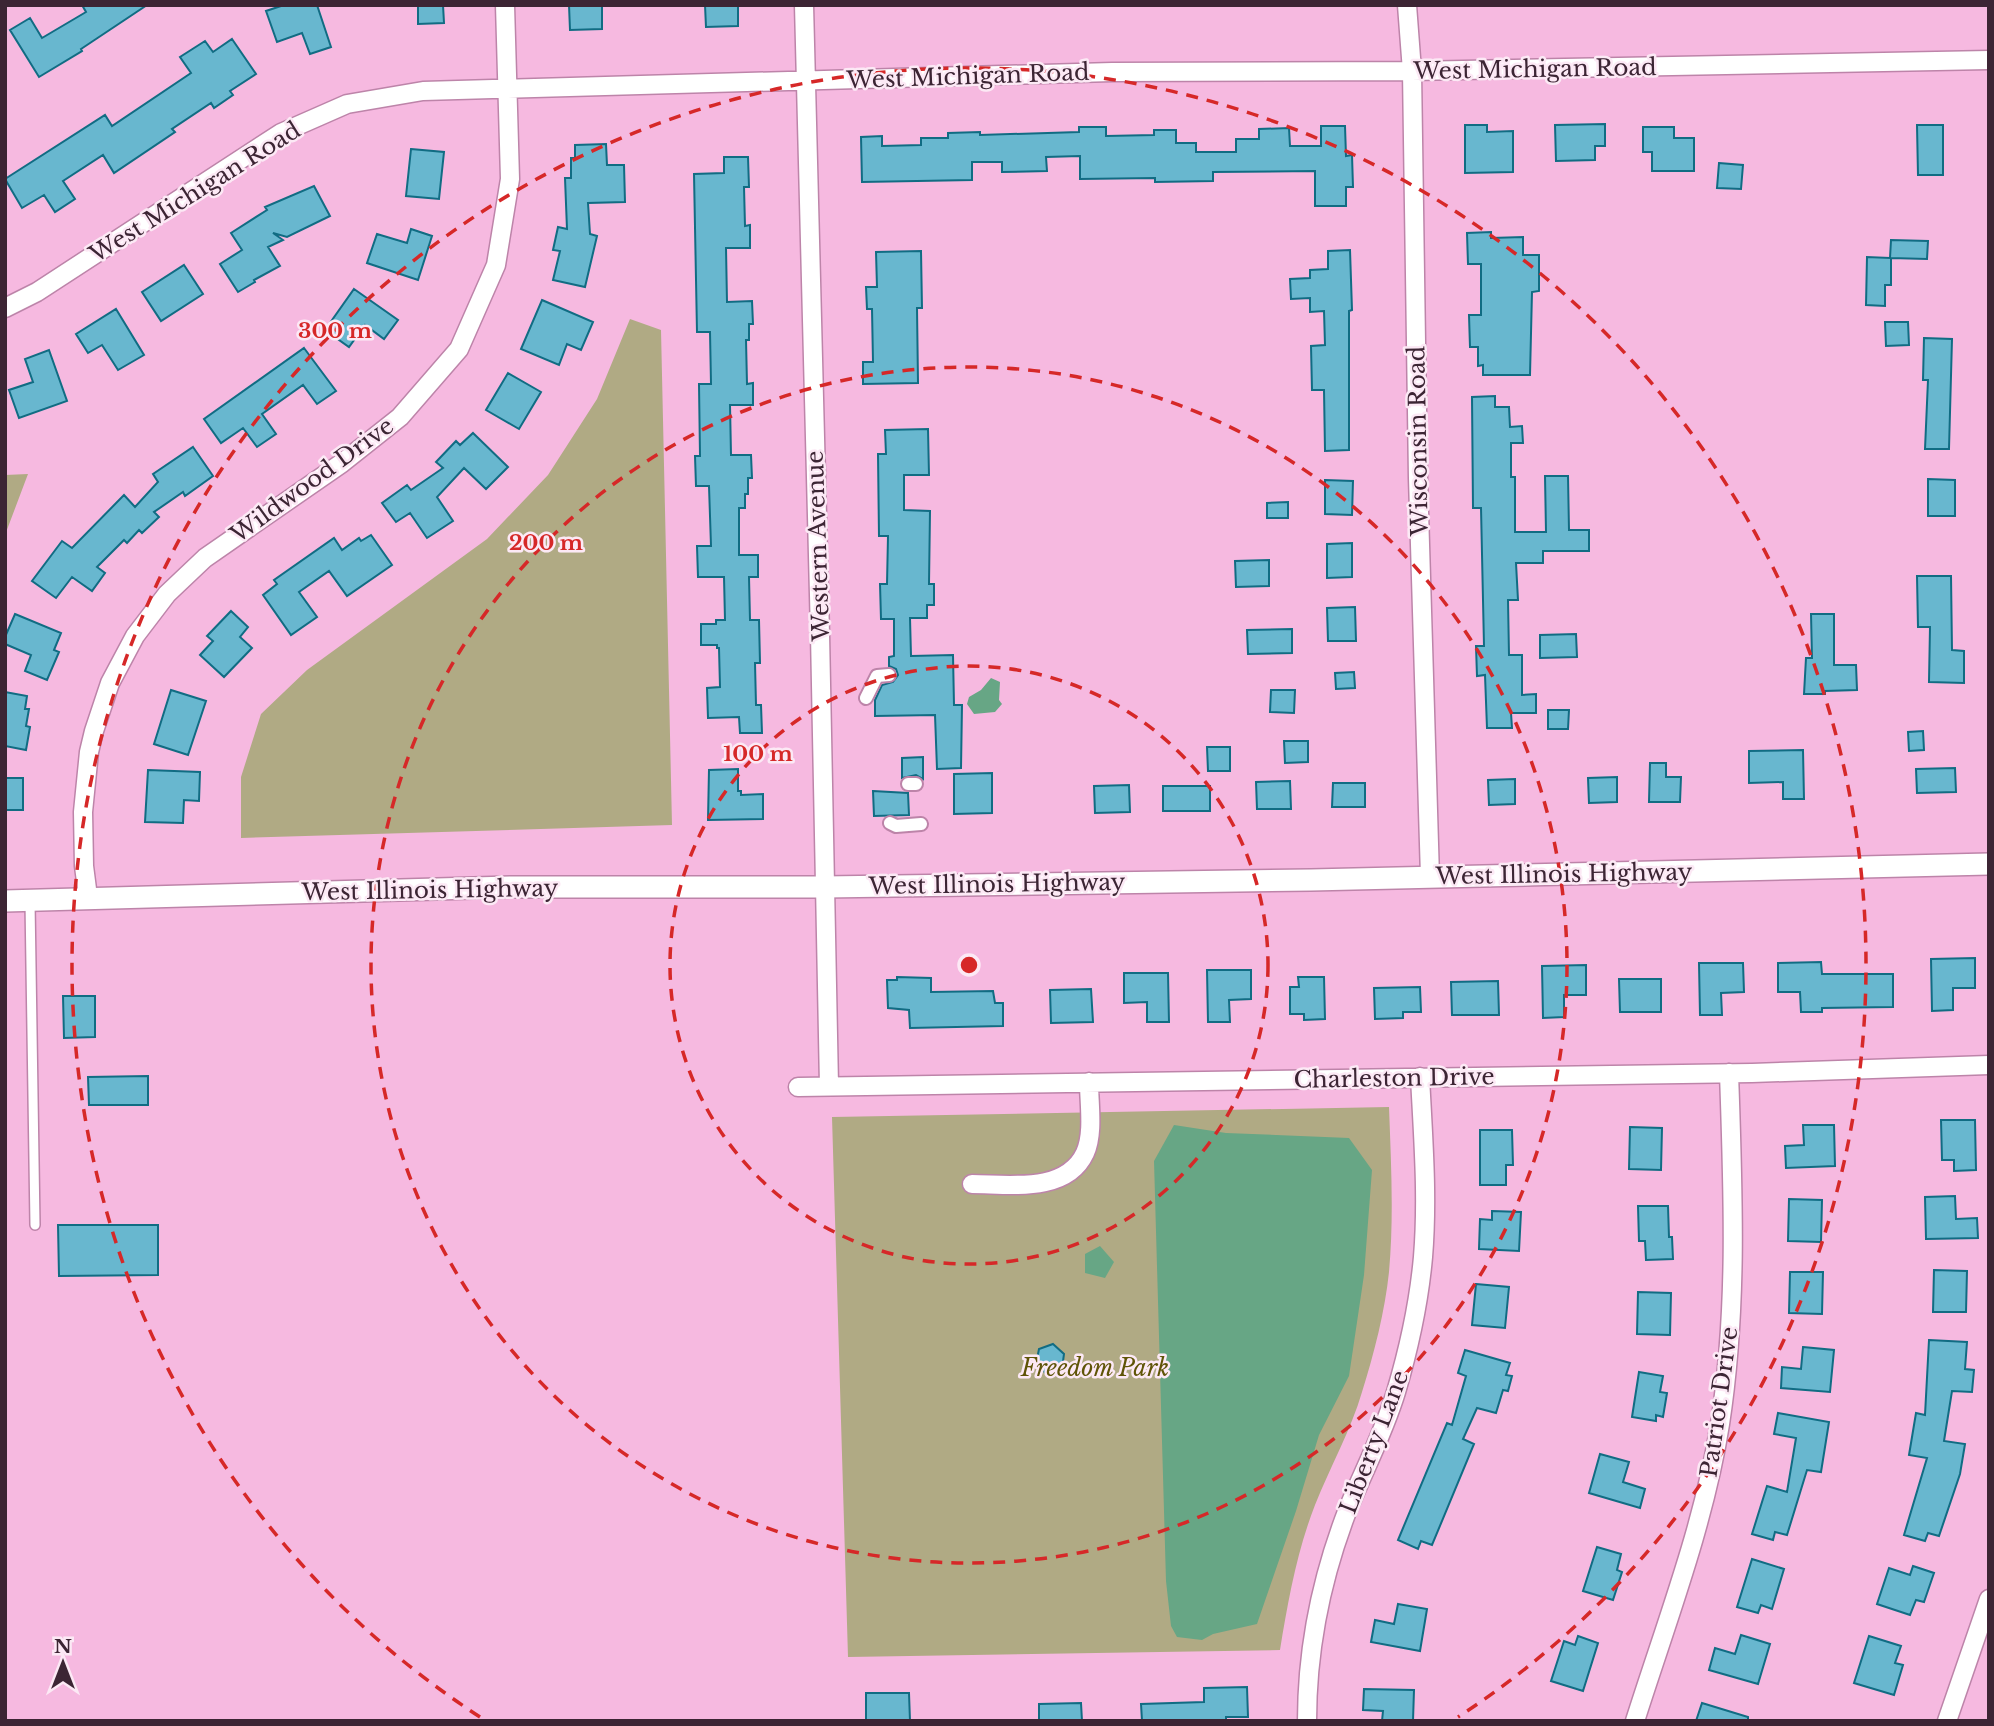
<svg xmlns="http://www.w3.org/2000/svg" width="1994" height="1726" font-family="'Libre Baskerville',serif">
<rect width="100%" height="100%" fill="#f6b9e0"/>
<path fill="#b0aa84" d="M630,319L661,330L672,825L241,838V777L261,714L307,670L487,539L548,475L597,399Z
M28,474L5,535V475Z
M1389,1107C1391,1162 1394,1217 1389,1272C1385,1311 1374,1354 1362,1392C1351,1430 1330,1467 1315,1505C1297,1551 1288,1601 1280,1650L848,1657L832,1117Z"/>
<path fill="#67a685" d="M991,678L1000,682L999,700L1002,704L995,712L974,714L967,704L969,697L981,690Z
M1174,1125L1226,1133L1349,1138L1372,1170L1364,1275L1349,1376L1319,1435L1296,1511L1257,1624L1213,1634L1202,1640L1177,1637L1171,1626L1166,1581L1154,1161Z
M1100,1246L1114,1262L1105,1278L1085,1273V1254Z"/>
<path fill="#68b7cf" stroke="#116c83" stroke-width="2" d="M82,5H147L81,49L82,51L39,77L10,30L30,18L42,38L86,12Z
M284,5H317L331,47L310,54L302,33L277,42L266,11Z
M418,5H443L444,23L418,24Z
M569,5H602V29L570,30Z
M705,5H738V26L706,27Z
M232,39L256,74L230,91L233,95L214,108L211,103L172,129L175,132L114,173L103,155L63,181L75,199L55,212L44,195L22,208L5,179L105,115L112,126L191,73L180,57L205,41L213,52Z
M1605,124V146H1595V160L1556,161L1555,125Z
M1465,125H1487V132L1513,131V172L1465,173Z
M1917,125H1943V175H1918Z
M1321,126H1345L1346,156L1352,155L1353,187H1346V206H1315V171L1213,172V181L1155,182V178L1080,179V156L1046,157L1047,171L1002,172V162H972V180L862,182L861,137L882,136V146L921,145V138H948V133L980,132V135L1079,132V127H1106V136L1154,135V130H1176V143H1196V152H1236V139H1259V129L1289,128L1290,146H1321Z
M1643,127H1674V138H1694V171H1652V152H1643Z
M606,144L607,165H624L625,202L588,203L590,234L597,236L585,287L553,280L560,251L553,250L558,227L567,229L565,178H571V158H575V145Z
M411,149L444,152L439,199L406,196Z
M724,157H748L749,187H744L745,226L750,225V248H726L727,302L752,301L753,324H749V340H746L747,384L753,383V405H730L731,455H751L752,478H748V494H745V508H739V555H758V577H749L750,620H759L760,663H755L756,705H761L762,733H740L739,717L708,718L707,688L720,687L719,648H717V645H701V624H716V620H725L724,577H698L697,546H711L709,486H696L695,456H700L699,384H711L710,332H697L694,174L724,173Z
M1719,163L1743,165L1741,189L1717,188Z
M314,186L330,216L287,237L273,233L283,240L268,247L280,266L254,280L255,282L238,292L220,264L242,250L231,233L267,210L265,207Z
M411,229L432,236L418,280L367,263L377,234L407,243Z
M1491,232V238L1523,237V255H1539V291L1532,292L1530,375H1483V365L1478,366V347H1470L1469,315H1481V264H1468L1467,233Z
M1891,240L1928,241L1927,259L1891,258V285H1885V306L1866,305L1867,257L1890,258Z
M1350,250L1352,310L1349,311V450L1325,451L1324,390H1312L1311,346L1325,345L1324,311L1310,312V298L1291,299L1290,279L1310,278V270L1328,269V251Z
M921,251L922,308H917L918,383L863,384V362H873L872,309H867L866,287H877L876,252Z
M184,265L203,294L161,321L142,292Z
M354,289L398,320L384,339L365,325L349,347L325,330Z
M542,300L593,322L581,350L567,344L559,365L521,349Z
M116,309L144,355L118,370L102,345L88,353L76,334Z
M1885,322H1908L1909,345L1886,346Z
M1924,338L1952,339L1949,449H1925L1928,380H1923Z
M304,348L336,391L317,404L303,385L262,414L276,434L257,447L243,428L221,443L204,419Z
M49,350L67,401L19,418L9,390L33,382L25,359Z
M508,373L541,392L519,429L486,410Z
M1495,396V407H1509L1510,427L1522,426L1523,443H1511V477H1515V532H1546L1545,476H1568L1569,530H1589V551H1543V563H1516L1518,600H1508L1509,655H1522V695L1536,694V713H1511L1512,728H1487L1485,675L1477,676L1476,646H1484L1481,508H1473L1472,397Z
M928,429L929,475H904V510L930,511L929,584H934V605H927V618H910L911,656L953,655L954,705H962L961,768L937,769L935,715L875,716V700L882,685L893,682L898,675L896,669L889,666V657L894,656V619H881L880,584H887L888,536H879L878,454H886L885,430Z
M473,433L508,467L486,489L464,468L437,497L453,521L427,538L410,513L396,522L382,503L407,485L411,490L443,468L436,462L456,441L460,445Z
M193,447L213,476L185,496L183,492L154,512L159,517L142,533L139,530L127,543L124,540L97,567L105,573L92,591L72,577L56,598L32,581L62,541L72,548L124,495L135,507L158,482L153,474Z
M1928,479L1955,480V516H1928Z
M1325,480L1353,481L1352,515L1325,514Z
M1288,502V518H1267V503Z
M371,535L392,565L347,596L329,571L299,592L317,617L291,635L263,595L277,584L274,580L334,538L342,550L359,538L361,541Z
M1352,543V577L1327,578V544Z
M1269,560V586L1236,587L1235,561Z
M1917,576H1951L1952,650L1964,651V683L1929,682L1930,627H1918Z
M1355,607L1356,641H1328L1327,608Z
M231,611L248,627L240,637L252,648L224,677L200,655L213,641L207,636Z
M15,614L61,633L54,650L59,652L47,680L25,671L31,655L5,644V637Z
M1811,614H1834V665H1856L1857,690L1825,691V694H1804L1806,658H1812Z
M1292,629V653L1248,654L1247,630Z
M1576,634L1577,657L1540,658V635Z
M1354,672L1355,688L1336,689L1335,673Z
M171,690L206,701L188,755L154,744Z
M1271,690H1295L1294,713L1270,712Z
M5,692L27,696L25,709H29L26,726L30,727L26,750L5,746Z
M1548,710H1569L1568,729H1548Z
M1923,731L1924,750L1909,751L1908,732Z
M1284,741H1308V762L1285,763Z
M1207,747H1230V771H1208Z
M1803,750L1804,799H1783V782L1749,783V751Z
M923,757V779L916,775L902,778V758Z
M1650,763H1666V777H1681L1680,802H1649Z
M1955,768L1956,792L1917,793L1916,769Z
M738,769V791H741V795L763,794V819L708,820L709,770Z
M148,770L200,772L199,801L184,800L183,823L145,822Z
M992,773V813L954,814V774Z
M1617,777V802L1589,803L1588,778Z
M5,778H23V810H5Z
M1515,779V804L1489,805L1488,780Z
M1290,781L1291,809H1257L1256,782Z
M1333,783H1365V807H1332Z
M1129,785L1130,812L1095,813L1094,786Z
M1163,786H1210V811H1163Z
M873,791L908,793L909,815L874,816Z
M1975,958V988H1953V1010L1932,1011L1931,959Z
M1821,962L1822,974H1893V1007L1822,1008V1012H1801L1800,992H1778V963Z
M1699,963H1743L1744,992L1721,993L1722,1015H1700Z
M1586,965V995H1564V1017L1543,1018L1542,966Z
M1207,970H1251V999L1229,1000L1230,1022H1208Z
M1124,973H1168L1169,1022H1147V1002L1124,1003Z
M897,977L931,978V992L993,991L995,1003H1003V1026L910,1028L909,1010L888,1008L887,980H897Z
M1298,977H1324L1325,1019L1304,1020V1014H1290V987H1299Z
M1619,979H1661V1012H1620Z
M1498,981L1499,1015H1452L1451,982Z
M1420,987L1421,1012H1403V1018L1375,1019L1374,988Z
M1091,989L1093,1022L1051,1023L1050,990Z
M63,996H95V1037L64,1038Z
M148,1076V1105H89L88,1077Z
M1941,1120H1975L1976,1170L1954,1171V1160H1942Z
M1803,1125H1834L1835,1166L1786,1168L1785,1146L1804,1145Z
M1630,1127L1662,1128L1661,1170L1629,1169Z
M1480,1130H1512L1513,1165H1506V1185H1480Z
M1955,1196L1956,1219L1977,1218L1978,1238L1926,1239L1925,1197Z
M1789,1199L1822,1200L1821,1242L1788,1241Z
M1638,1206H1668L1669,1237H1672L1673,1259L1646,1260L1645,1241H1639Z
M1492,1211L1521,1212L1519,1251L1479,1249L1480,1219L1492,1220Z
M58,1225H158V1275L59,1276Z
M1934,1270L1967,1271L1966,1312H1933Z
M1790,1272H1823L1822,1314L1789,1313Z
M1476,1284L1509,1287L1505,1328L1472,1325Z
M1638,1292L1671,1293L1670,1335L1637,1334Z
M1929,1340L1967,1342L1965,1369L1974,1370L1972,1392L1952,1391L1944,1441L1965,1444L1960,1474L1939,1536L1928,1533L1925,1541L1904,1535L1927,1458L1909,1455L1916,1413L1925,1415Z
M1053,1344L1064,1354L1062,1369L1047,1374L1036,1364L1039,1349Z
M1803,1347L1834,1350L1830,1392L1781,1388L1782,1367L1801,1369Z
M1465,1350L1510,1363L1506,1375L1512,1376L1508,1391L1503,1390L1496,1413L1477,1408L1463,1439L1474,1444L1432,1545L1421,1541L1418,1549L1398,1540L1447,1423L1452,1425L1466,1376L1458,1373Z
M1639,1372L1663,1376L1660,1392L1667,1393L1663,1417L1656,1415V1421L1632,1417Z
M1778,1413L1829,1422L1821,1472L1807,1470L1787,1535L1775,1532L1773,1540L1752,1534L1767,1486L1787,1492L1796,1438L1774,1434Z
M1600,1454L1629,1462L1623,1482L1645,1489L1640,1508L1589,1493Z
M1597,1547L1621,1554L1617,1570L1622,1572L1613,1600L1583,1591Z
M1752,1559L1784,1569L1772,1609L1761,1605L1758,1613L1737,1607Z
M1913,1566L1934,1573L1924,1602L1916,1600L1910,1615L1877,1604L1889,1568L1910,1575Z
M1398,1604L1427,1609L1420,1651L1371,1642L1375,1620L1394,1624Z
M1741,1635L1770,1644L1758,1684L1709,1670L1715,1648L1735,1654Z
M1578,1636L1598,1643L1583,1691L1551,1681L1564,1641L1575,1645Z
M1869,1636L1901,1646L1895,1663L1903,1665L1894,1695L1854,1683Z
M1247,1687L1248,1717H1226V1721H1142L1141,1704L1204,1702V1688Z
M1364,1689L1414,1690L1413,1721H1382L1383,1711L1363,1710Z
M866,1693H909L910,1721H866Z
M1081,1703L1082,1721H1039V1704Z
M1702,1703L1748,1717V1721H1696Z"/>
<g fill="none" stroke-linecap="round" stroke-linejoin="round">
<g stroke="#bd84a9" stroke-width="12">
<path id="service" d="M30,902L35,1225"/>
</g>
<g stroke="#bd84a9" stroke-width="16">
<path id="pedestrian" d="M866,698L877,676L889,675
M908,784H916
M890,823L896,826L921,824"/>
</g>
<g stroke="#bd84a9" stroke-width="21">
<path id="minor" d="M804,5L820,634L829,1086
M1407,5L1412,71L1418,478L1430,877
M5,308L37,292L281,133L347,104L423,91L1112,72L1412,71L1989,60
M88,897L84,866L83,812L89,752L94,731L110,683L135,636L167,594L205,558L342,463L400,417L459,349L496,265L510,179L505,5
M798,1087L1752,1073L1989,1065
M972,1184C1008,1184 1066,1194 1085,1153C1094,1133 1089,1104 1089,1082
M1307,1721C1307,1648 1322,1576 1348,1509C1364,1470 1384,1432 1396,1392C1409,1348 1419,1302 1423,1257C1428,1197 1423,1136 1420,1077
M1635,1721C1666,1623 1704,1525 1720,1424C1738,1307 1733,1190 1729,1073
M1947,1721L1989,1599"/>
</g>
<g stroke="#bd84a9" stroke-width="24">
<path id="tertiary" d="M5,901L510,887H824L1311,880L1989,864"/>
</g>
<use href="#service" stroke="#fff" stroke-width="9"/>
<use href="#pedestrian" stroke="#fff" stroke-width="12"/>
<use href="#minor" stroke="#fff" stroke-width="18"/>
<use href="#tertiary" stroke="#fff" stroke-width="21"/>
</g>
<g fill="none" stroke="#d62828" stroke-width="3.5" stroke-dasharray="12 9">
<circle cx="969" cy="965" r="299"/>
<circle cx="969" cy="965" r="598"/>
<path d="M480 1717A897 897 0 1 1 1458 1717"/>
</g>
<g text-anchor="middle" stroke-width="5" stroke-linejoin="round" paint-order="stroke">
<g font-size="23" fill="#3c2534" stroke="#fce9f5">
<text transform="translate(1535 69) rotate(-1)" y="8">West Michigan Road</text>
<text transform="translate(968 76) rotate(-2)" y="8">West Michigan Road</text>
<text transform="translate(195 192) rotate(-32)" y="8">West Michigan Road</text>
<text transform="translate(1418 441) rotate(-91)" y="8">Wisconsin Road</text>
<text transform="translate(312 480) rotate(-36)" y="8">Wildwood Drive</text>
<text transform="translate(818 546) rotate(-92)" y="8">Western Avenue</text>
<text transform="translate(1564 874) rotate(-1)" y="8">West Illinois Highway</text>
<text transform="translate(997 884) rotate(-1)" y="8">West Illinois Highway</text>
<text transform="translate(430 890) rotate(-1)" y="8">West Illinois Highway</text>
<text transform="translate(1394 1078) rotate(-1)" y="8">Charleston Drive</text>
<text transform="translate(1719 1402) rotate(-82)" y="8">Patriot Drive</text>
<text transform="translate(1374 1442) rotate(-69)" y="8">Liberty Lane</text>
</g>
<g font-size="23" font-style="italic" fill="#5f5407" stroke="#fce9f5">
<text x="1095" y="1376">Freedom Park</text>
</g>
</g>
<circle cx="969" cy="965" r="10" fill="#d62828" stroke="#fce9f5" stroke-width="3.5"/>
<g font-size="21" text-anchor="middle" font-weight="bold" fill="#d62828" stroke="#fce9f5" stroke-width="5" stroke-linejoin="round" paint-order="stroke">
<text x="335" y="338">300 m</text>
<text x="546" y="550">200 m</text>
<text x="758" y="761">100 m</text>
</g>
<rect width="1994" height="1726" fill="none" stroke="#3c2534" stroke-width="14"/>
<g transform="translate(63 1663)" stroke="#fce9f5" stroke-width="5" paint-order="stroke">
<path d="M0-5L12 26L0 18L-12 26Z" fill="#3c2534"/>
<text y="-10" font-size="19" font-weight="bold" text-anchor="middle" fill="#3c2534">N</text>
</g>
</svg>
